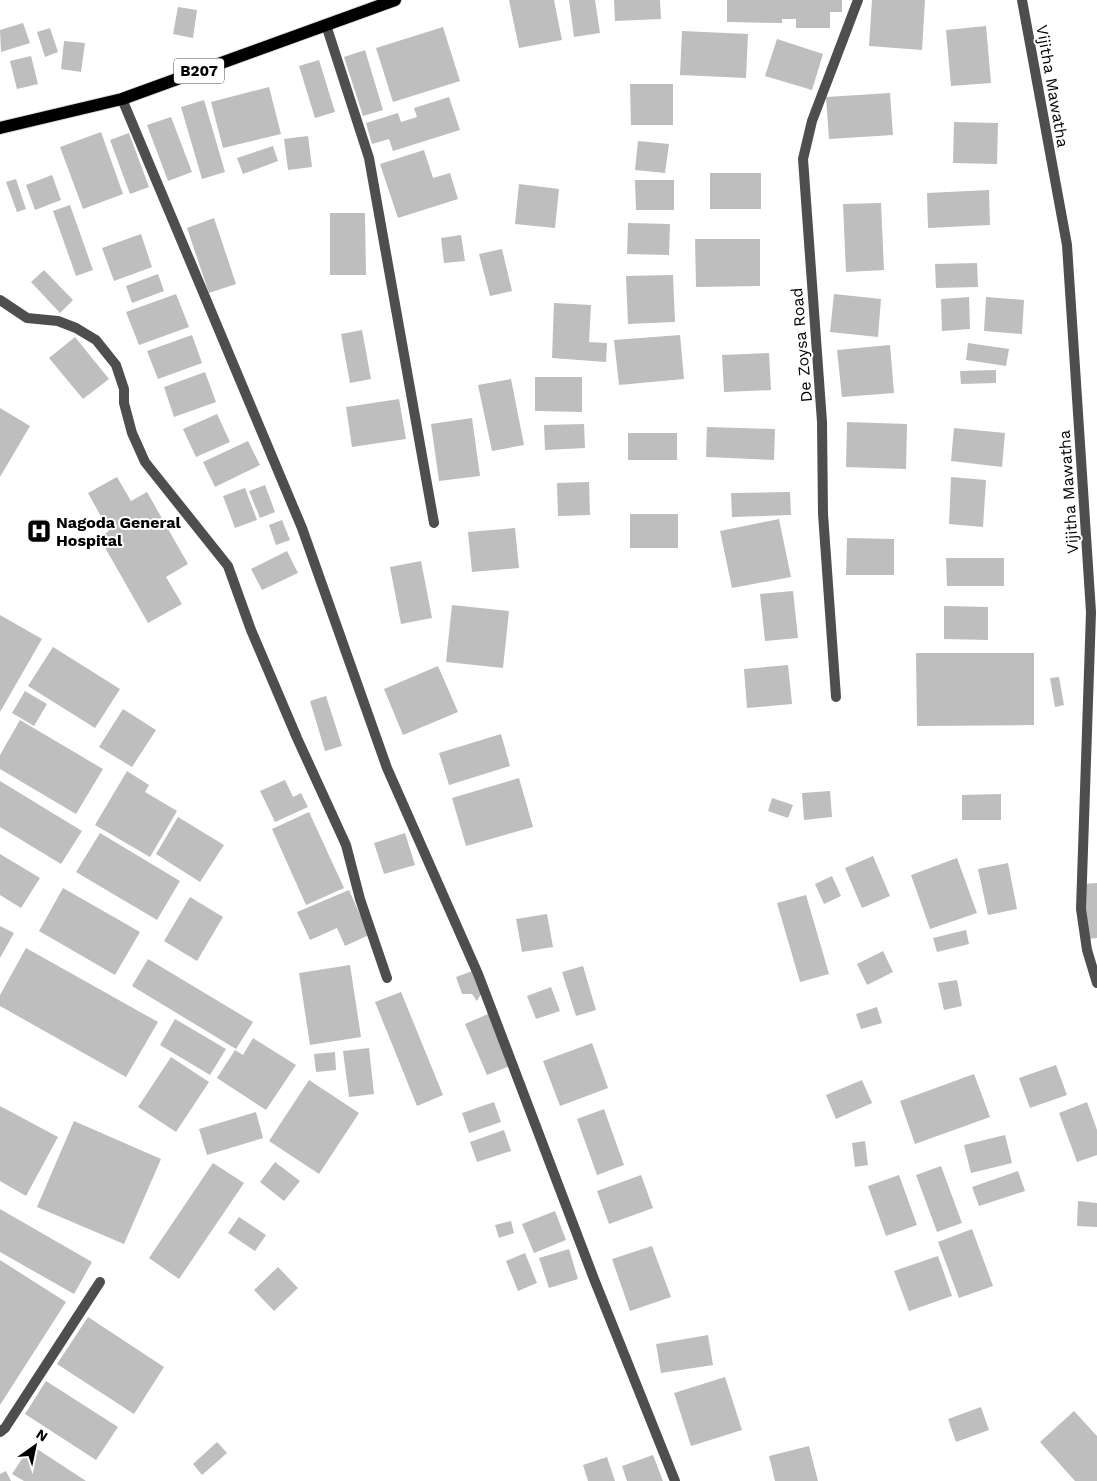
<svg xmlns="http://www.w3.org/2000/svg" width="1097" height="1481" font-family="'Work Sans',sans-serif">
<rect width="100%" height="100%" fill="#fff"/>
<path fill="#bebebe" d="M509,0H554L562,40L519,48Z
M569,0H595L600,33L574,37Z
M614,0H660L661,19L615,21Z
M727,0H842V12H830V28H796V19H782V23L727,22Z
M872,0H925L922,50L869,46Z
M178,7L197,10L193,38L173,34Z
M23,23L30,43L1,52L0,30Z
M986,26L991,83L951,86L946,30Z
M443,27L460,81L393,102L376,48Z
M50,28L58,52L45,57L37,32Z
M682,31L748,34L746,78L680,75Z
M777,39L823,54L812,90L765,76Z
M64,41L85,43L81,72L61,69Z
M365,50L383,110L363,116L344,57Z
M31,56L38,84L17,89L10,61Z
M319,60L335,112L315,118L299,66Z
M630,84H673V125H631Z
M269,87L281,134L223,148L211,102Z
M890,93L893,135L829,139L826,97Z
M449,97L460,130L393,151L389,139L372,144L366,123L398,113L401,122L417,117L414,108Z
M204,100L225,172L202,179L181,107Z
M171,117L192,172L168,181L147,125Z
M954,122L998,123L997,164L953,163Z
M101,132L123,194L83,209L60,147Z
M129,133L149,187L130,194L110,140Z
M308,136L312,167L288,170L284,139Z
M638,141L669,144L665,173L635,170Z
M273,146L278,161L243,174L237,158Z
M424,150L433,178L450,173L458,199L398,218L380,164Z
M710,173H761V209H710Z
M52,175L61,200L35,210L26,185Z
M16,179L26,209L17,212L6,182Z
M635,180H674V210H636Z
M519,184L559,189L555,228L515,224Z
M989,190L990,225L928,228L927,193Z
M881,203L884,270L846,272L843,204Z
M70,205L93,270L76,276L53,211Z
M330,213H365L366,275H330Z
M214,218L236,284L209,293L187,228Z
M628,223L670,224L669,255L627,254Z
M141,234L152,267L114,281L102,248Z
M461,235L465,261L444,263L441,238Z
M695,239H760V286L696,287Z
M502,249L512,291L490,296L479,254Z
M977,263L978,287L936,288L935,264Z
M44,270L73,300L60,313L31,282Z
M158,274L164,291L132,303L126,286Z
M673,275L675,322L628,324L626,276Z
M176,294L189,327L139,345L126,312Z
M834,294L881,299L878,337L830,332Z
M969,297L970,329L942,331L941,299Z
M986,297L1024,300L1022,334L984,331Z
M554,303L591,305L589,342L607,343L606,362L552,358Z
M362,330L371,379L350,383L341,334Z
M192,335L202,363L158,379L147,351Z
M680,335L684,379L619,385L614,340Z
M75,337L109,379L83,399L49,358Z
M968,343L1009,349L1006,366L966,360Z
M890,345L894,393L842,397L837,350Z
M769,353L771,390L724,392L722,355Z
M996,370V383L961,384L960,371Z
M205,372L216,402L174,417L164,387Z
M535,377H582V412L535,411Z
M511,379L524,445L492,451L478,385Z
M399,399L406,439L352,447L346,407Z
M0,408L30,426L0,477Z
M217,414L230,442L196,457L183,429Z
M472,418L480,476L439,481L431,424Z
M847,422L907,424L906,469L846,467Z
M584,424L585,448L545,450L544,425Z
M707,427L775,429L774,460L706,457Z
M954,428L1005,433L1002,467L951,461Z
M628,433H677V460H628Z
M248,441L260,465L215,487L203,462Z
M117,477L131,501L147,492L188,564L166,577L182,604L148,623L99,537L109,531L88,493Z
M951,477L986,480L983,527L949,524Z
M589,482L590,515L558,516L557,483Z
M265,485L275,512L260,518L249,491Z
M245,488L257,520L235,528L223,496Z
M790,492L791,515L732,517L731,493Z
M630,514H678V548H630Z
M779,519L791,577L732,588L720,531Z
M282,520L290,540L276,545L269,525Z
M515,528L519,568L472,572L468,532Z
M847,538L894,539V575H846Z
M287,551L298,573L262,590L251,569Z
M946,558H1004V586H947Z
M421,561L432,618L401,624L390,567Z
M793,591L798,638L765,641L760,594Z
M452,605L509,611L503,668L446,662Z
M944,606L988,607V640L944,639Z
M0,615L42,639L0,712Z
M53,647L120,689L95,728L28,686Z
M916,653H1034V725L917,726Z
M788,665L792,704L747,708L744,669Z
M438,666L458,712L403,735L384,689Z
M1059,677L1064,705L1055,707L1050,678Z
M25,691L47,704L34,726L12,713Z
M326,696L342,746L325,751L310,701Z
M123,709L156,730L132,767L99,747Z
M20,720L103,769L76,814L0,769V755Z
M501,734L510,766L449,785L439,753Z
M127,771L149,785L145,792L177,811L150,857L95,825Z
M519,778L533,827L466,846L452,798Z
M285,780L293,797L301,793L308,807L275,822L260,791Z
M0,781L82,831L61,864L0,827Z
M830,791L832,817L804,820L802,793Z
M1001,794V820H962V795Z
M772,798L793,805L788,818L768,811Z
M309,812L344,888L306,905L272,829Z
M178,817L224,845L200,882L156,854Z
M100,833L180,881L157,920L76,872Z
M405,833L415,865L384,874L374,843Z
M0,854L40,878L21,908L0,895Z
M873,856L890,896L862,908L845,868Z
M957,858L977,913L930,929L911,875Z
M1008,863L1017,909L988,915L978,869Z
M832,876L841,896L824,904L815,884Z
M1097,883V938L1087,939L1082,884Z
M63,888L140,932L115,975L39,931Z
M349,890L369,935L345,946L337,928L310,940L297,912Z
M806,895L829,974L800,982L777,903Z
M190,897L223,917L197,961L164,941Z
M547,914L553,947L522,952L516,919Z
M0,926L14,933L0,958Z
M966,930L969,944L937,952L933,938Z
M26,948L158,1022L126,1077L0,1006V995Z
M883,951L893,972L867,985L857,964Z
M148,959L253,1022L236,1049L132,986Z
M350,965L361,1037L310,1045L299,973Z
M583,966L596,1010L576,1016L562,972Z
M475,970L482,992L477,1001L472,994H462L456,977Z
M957,980L962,1006L944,1010L938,983Z
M551,987L560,1011L536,1019L527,996Z
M401,992L443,1095L417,1106L375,1002Z
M877,1007L882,1023L861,1029L856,1014Z
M488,1014L510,1066L487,1075L465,1024Z
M175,1019L226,1049L210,1075L160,1045Z
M253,1038L296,1065L266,1110L217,1078L235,1050L243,1055Z
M592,1043L608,1088L560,1106L543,1061Z
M369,1048L374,1094L349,1097L343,1051Z
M335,1052L336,1070L316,1072L314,1054Z
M171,1057L209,1082L176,1132L138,1107Z
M1056,1065L1067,1095L1030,1108L1019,1078Z
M974,1074L990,1117L915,1144L900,1101Z
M309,1080L359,1113L319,1174L269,1141Z
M862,1080L872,1103L836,1119L826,1095Z
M494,1102L501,1122L469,1133L462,1113Z
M1087,1102L1097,1130V1155L1077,1162L1059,1113Z
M0,1106L58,1137L26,1196L0,1181Z
M604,1109L624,1165L597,1175L577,1119Z
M256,1112L263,1138L207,1155L199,1129Z
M74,1121L161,1159L124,1244L37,1207Z
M504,1130L511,1151L477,1162L470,1142Z
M1005,1135L1012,1163L971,1173L964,1145Z
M865,1141L868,1165L855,1167L852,1143Z
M275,1162L300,1181L284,1201L260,1182Z
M213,1163L244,1183L179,1279L149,1258Z
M941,1166L962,1223L937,1232L916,1175Z
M1018,1171L1025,1191L979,1206L972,1187Z
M641,1175L653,1208L609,1224L597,1191Z
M899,1175L917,1225L886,1236L868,1186Z
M1078,1201L1097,1203V1227L1077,1226Z
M0,1209L92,1262L74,1294L0,1252Z
M555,1211L566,1240L534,1253L522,1224Z
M239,1217L266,1235L255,1251L228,1233Z
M511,1221L514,1233L499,1238L495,1225Z
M972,1229L993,1286L959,1298L938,1242Z
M652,1246L671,1297L630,1311L612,1259Z
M569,1249L578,1279L549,1288L539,1258Z
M525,1253L537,1283L518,1291L506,1261Z
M938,1256L952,1296L909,1311L894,1271Z
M0,1260L66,1302L0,1405Z
M278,1267L298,1288L274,1311L254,1290Z
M88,1317L164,1367L134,1414L57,1364Z
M708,1335L713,1365L661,1373L656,1344Z
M725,1377L742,1430L691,1446L674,1393Z
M46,1381L118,1427L96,1460L25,1414Z
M981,1407L989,1430L956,1442L948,1419Z
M1074,1411L1097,1436V1481H1075L1040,1442Z
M217,1442L227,1453L202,1475L193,1464Z
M31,1445L86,1481H24L12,1474Z
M809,1446L818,1481H775L769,1456Z
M653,1455L663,1481H627L622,1466Z
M607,1457L615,1481H588L583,1465Z
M6,1471L11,1481H0V1474Z"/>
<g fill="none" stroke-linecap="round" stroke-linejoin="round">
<g stroke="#dbdbdb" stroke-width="14">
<path id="primary" d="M0,128L122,99L395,0"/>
</g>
<path stroke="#4e4e4e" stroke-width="10" d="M1022,0L1067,245L1091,612L1081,909L1087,950L1097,983
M326,25L369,158L434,523
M122,99L302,528L387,768L478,974L594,1279L675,1481
M0,300L27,318L58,321L76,328L96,340L116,365L124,389V403L132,433L145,462L228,566L251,630L297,738L346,845L360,899L387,978
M836,697L823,514L822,422L803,159L812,121L858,0
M0,1432L5,1428L100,1282"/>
<use href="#primary" stroke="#000" stroke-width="12"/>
</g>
<defs>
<g id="hospital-square" transform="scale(1.25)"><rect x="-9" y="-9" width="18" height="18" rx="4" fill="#000" stroke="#fff"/><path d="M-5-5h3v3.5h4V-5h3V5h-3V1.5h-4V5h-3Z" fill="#fff"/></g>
</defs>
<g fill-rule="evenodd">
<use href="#hospital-square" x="39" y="531"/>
</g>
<g text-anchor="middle" stroke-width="4" stroke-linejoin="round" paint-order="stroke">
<rect fill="#fff" stroke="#4c4c4c" stroke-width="1" x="174" y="58.5" width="50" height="25" rx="4"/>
<g font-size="15" font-weight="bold" fill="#000">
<text x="199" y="76">B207</text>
</g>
<g font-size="16" fill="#000" stroke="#fff">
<text transform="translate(1053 86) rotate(80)" y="6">Vijitha Mawatha</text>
<text transform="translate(801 345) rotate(-95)" y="6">De Zoysa Road</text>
<text transform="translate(1068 492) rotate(-94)" y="6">Vijitha Mawatha</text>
</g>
<g font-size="16" font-weight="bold" fill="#000" stroke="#fff" text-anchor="start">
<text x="56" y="528">Nagoda General<tspan x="56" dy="18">Hospital</tspan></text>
</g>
</g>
<g transform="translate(35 1446) rotate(33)" stroke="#ffffff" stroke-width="4" paint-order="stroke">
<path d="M0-4L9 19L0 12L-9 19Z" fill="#000000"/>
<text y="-8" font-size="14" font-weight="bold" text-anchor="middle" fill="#000000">N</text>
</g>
</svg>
